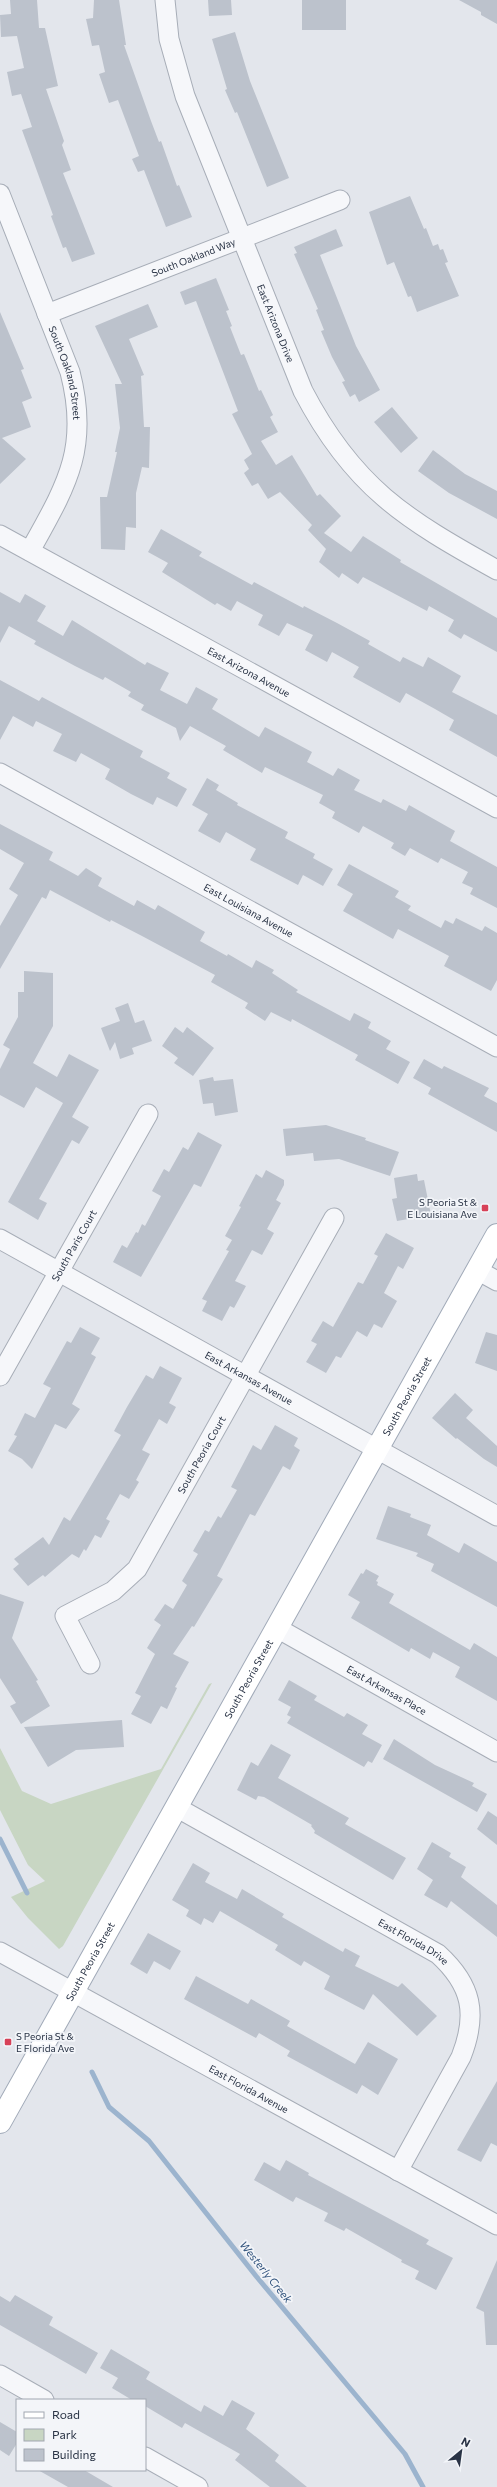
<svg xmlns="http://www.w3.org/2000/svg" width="497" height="2487" font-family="Commissioner,sans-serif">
<rect width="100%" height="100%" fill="#e3e6ec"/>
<path fill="#c8d6c3" d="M212,1683L63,1946L59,1949L28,1918L11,1897L45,1881L28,1865L0,1810V1748L22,1791L51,1804L161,1769L209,1684Z"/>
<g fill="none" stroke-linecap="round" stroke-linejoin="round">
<path stroke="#9cb4ce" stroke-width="5" d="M0,1839L27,1893
M92,2072L109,2107L149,2141L256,2276L405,2454L423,2487"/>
</g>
<path fill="#bcc2cc" d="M10,0H37L39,28H45L58,86L46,89L64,141L62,145L71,170L63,173L95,254L72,262L66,247L63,248L51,216L53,215L22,130L32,127L21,94L12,96L7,72L24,68L17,36L1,37L0,15L11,14Z
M94,0H119L126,45H124L151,121L159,142L161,141L177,186L179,185L192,217L166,227L144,170L138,172L132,159L139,156L118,100L109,103L99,74L105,72L99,45L92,46L86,19L93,18Z
M208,0H231L232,15L209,16Z
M302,0H346V30H302Z
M459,0H497V24L481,15V12Z
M235,32L250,81L289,178L267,187L237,112L235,113L225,90L227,89L212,39Z
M410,196L424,229L426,228L433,246L438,244L440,250L443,249L448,262L445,263L459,296L417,312L411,296L408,297L394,262L387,265L369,212Z
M336,229L343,246L320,255L356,346L380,390L359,402L355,394L350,397L342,382L345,381L332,357L321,331L324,330L316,310L318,309L294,254L297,253L294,247Z
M216,278L229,310L226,311L232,326L230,327L241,355L244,354L259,391L261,390L273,415L270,417L278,432L261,441L276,465L292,455L317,496L320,494L341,516L324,533L351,552L363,536L401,560L400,562L497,618V652L464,634L461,639L448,631L454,620L429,606L427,611L363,577L358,584L342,573L339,578L319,562L326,549L308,530L312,525L280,492L268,499L258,483L252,486L244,473L249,469L244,460L252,454L232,414L238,411L196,301L185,305L180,292Z
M148,304L158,327L129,339L144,375L141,376L144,427H150L149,468L142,467L136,493V528L126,527L125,550L101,549L100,497H107L117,452H115L120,428L115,384H122L95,326Z
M0,312L24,369L21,370L32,398L22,402L31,427L2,438L26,459L0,484Z
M392,407L418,438L401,453L374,422Z
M433,450L465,474L497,491V519L449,493L418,471Z
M161,529L202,552L199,556L252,585L254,582L303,608L304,606L337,623L370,641L368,644L400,662L403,657L423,667L428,657L461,676L452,692L497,715V757L449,730L454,720L435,709L406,693L400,703L353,677L359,667L332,652L327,662L305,650L313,635L287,623L279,636L258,625L263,615L237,601L231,611L217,603L215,605L162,572L168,563L148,552Z
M0,592L20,603L25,594L46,606L37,621L63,636L72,620L145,665L147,662L169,673L160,690L187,704L196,687L218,699L212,709L259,737L265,727L312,752L307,762L333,776L338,768L360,780L354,790L381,803L383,799L406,811L409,805L455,831L450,841L497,867V908L470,894L473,888L462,883L468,872L441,858L438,863L410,848L405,856L391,848L394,843L363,826L359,833L332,818L335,812L319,803L323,795L265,767L262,773L223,750L226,746L190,726L180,741L176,728L141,710L144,705L128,696L131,692L105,677L103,680L75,666L34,644L36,641L9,626L0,643Z
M0,680L39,701L42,697L143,751L140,757L170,773L167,778L187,789L177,807L157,797L153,805L131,794L105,779L110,769L81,753L76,762L53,751L62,734L36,721L33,727L13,716L0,740Z
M207,778L219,785L216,790L238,803L237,805L288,832L285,838L315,854L313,858L333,869L323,886L303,875L298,885L250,860L256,849L226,832L220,843L198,831L208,814L192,805Z
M0,824L53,852L49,860L78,876L86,868L102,878L98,886L134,906L137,900L155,910L158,905L205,932L200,941L227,956L228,954L252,968L256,960L274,970L272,973L298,990L296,992L350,1021L354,1013L371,1022L368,1028L391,1041L386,1049L410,1062L398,1084L355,1060L358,1055L292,1019L291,1022L271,1012L265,1021L245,1008L248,1003L211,982L215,975L142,936L111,920L110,922L50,890L46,899L42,897L0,969V926L18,895L9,889L24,863L0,849Z
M349,864L399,891L395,897L411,906L408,910L441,928L445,920L453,924L456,918L482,931L485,926L497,933V980L491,991L444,966L449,956L398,929L393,939L343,911L353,894L337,885Z
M24,971L53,973V1026L33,1063L57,1077L69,1054L99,1070L72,1117L89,1127L79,1144L72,1140L53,1174L39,1199L47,1203L38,1220L8,1202L63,1103L36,1087L24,1108L0,1095V1069L10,1049L3,1045L18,1017V992H24Z
M128,1003L135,1023L144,1020L152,1041L132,1048L134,1054L120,1059L115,1042L110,1051L101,1028L120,1021L115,1008Z
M175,1027L183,1033L187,1027L214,1048L193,1076L174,1063L178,1058L162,1046Z
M424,1059L442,1069L444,1066L489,1088L484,1096L497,1103V1132L428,1094L431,1088L413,1078Z
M213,1077L214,1081L233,1079L238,1112L215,1116L213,1103L203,1104L199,1080Z
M326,1125L366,1138L365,1140L399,1152L390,1176L339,1159L314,1161L313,1153L286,1156L283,1129Z
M198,1132L222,1145L201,1187L194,1184L141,1277L113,1262L122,1245L127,1248L136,1232L138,1233L142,1224L145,1226L161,1196L152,1191L164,1169L169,1172L183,1147L188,1150Z
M266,1170L284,1180V1185L276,1200L281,1203L267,1229L274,1233L262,1255L252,1250L235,1281L246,1286L234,1308L230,1306L222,1321L202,1311L207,1301L202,1299L229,1251L226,1250L232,1240L225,1236L241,1207L239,1206L256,1174L262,1178Z
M417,1174L418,1181L424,1180L431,1215L397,1221L392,1199L397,1198L394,1178Z
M386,1233L414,1248L403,1269L398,1266L384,1293L397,1301L382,1328L374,1324L367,1337L357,1331L341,1358L336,1356L326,1373L306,1362L317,1344L311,1341L323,1321L333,1327L358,1282L363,1284L378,1256L374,1254Z
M80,1327L100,1338L91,1354L96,1357L72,1404L80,1409L66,1429L55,1424L32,1469L22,1459L8,1451L17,1436L14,1435L25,1413L35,1418L51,1388L43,1384L67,1341L71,1343Z
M486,1332L497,1335V1371L475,1363Z
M160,1366L182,1378L169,1403L176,1407L167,1424L159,1419L142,1450L150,1454L136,1480L139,1482L129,1499L120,1494L106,1519L110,1521L101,1538L95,1535L86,1551L84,1549L79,1558L72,1554L45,1577L43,1575L28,1586L13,1569L19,1564L14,1559L43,1537L49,1545L64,1517L70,1521L121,1435L114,1431L127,1407L146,1375L153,1379Z
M455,1393L473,1410L466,1418L497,1446V1467L484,1459L457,1438L456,1439L432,1418Z
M275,1425L298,1438L294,1446L300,1450L290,1470L283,1466L255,1516L250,1514L217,1576L223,1579L194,1627L192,1626L173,1654L189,1662L175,1687L177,1688L167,1709L161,1706L151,1724L131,1714L141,1696L135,1693L155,1654L147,1648L161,1625L154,1620L165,1604L173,1609L187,1585L182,1581L198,1554L193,1551L205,1530L209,1532L218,1516L221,1518L237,1490L231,1487L253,1445L261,1450Z
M388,1506L411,1514L410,1517L431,1525L427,1535L459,1553L464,1543L497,1562V1607L431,1571L434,1564L416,1556L418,1553L376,1539Z
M366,1569L379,1576L376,1581L378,1582L377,1585L394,1594L389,1603L470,1650L474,1643L497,1657V1701L455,1677L460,1667L433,1652L430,1659L411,1648L409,1652L351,1618L360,1602L348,1595L361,1573L363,1574Z
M0,1594L24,1602L12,1638L38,1680L36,1681L50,1706L21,1724L10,1706L16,1703L0,1678Z
M289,1680L317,1696L314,1700L344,1717L347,1713L368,1725L362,1734L382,1745L372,1763L368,1761L364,1767L287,1723L291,1717L287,1715L291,1707L278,1700Z
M122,1720L124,1747L76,1750L48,1767L24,1727Z
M394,1739L435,1765L474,1783L472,1786L487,1794L477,1812L383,1759Z
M271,1744L291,1755L278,1778L349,1818L345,1824L406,1858L393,1880L314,1833L315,1831L311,1826L312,1825L264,1797L258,1796L256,1800L237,1790L251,1762L258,1766Z
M488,1811L497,1817V1845L477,1829Z
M432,1842L451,1853L449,1857L466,1867L461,1877L497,1905V1937L451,1901L447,1908L424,1895L433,1880L417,1869Z
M193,1863L210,1873L205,1882L237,1899L242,1889L284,1914L282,1917L343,1952L345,1948L360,1956L355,1966L398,1987L402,1983L437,2016L417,2036L373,1994L364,2010L324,1989L330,1976L304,1961L301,1966L275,1950L278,1945L220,1911L213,1923L204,1918L201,1925L186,1916L189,1910L172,1900Z
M148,1933L181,1951L170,1970L154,1961L147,1974L130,1964Z
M196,1976L248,2004L251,1999L290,2021L287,2026L355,2064L368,2042L398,2059L378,2095L362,2085L357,2094L287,2056L290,2051L259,2033L256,2038L184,1999Z
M497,2081V2146L491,2143L481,2162L457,2150Z
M286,2160L309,2173L308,2175L429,2240L426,2244L453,2258L436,2290L415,2279L419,2271L401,2262L402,2260L346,2228L344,2231L324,2221L328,2213L296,2197L293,2202L254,2180L264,2162L280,2171Z
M497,2260V2345H486L484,2312L476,2308Z
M15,2295L53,2317L49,2325L98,2353L86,2374L0,2325V2296L10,2302Z
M111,2349L150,2372L146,2379L201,2412L204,2405L223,2416L232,2400L255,2413L246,2429L279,2455L275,2461L307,2487H270L235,2460L240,2454L185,2423L182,2428L145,2406V2400H132L112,2388L118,2378L100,2368Z
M0,2422L17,2432V2443L9,2456L0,2450Z
M38,2470H84L113,2487H68Z"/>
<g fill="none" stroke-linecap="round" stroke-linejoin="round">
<g stroke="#a7adb7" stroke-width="21">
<g id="minor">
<path id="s1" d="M165,0L169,39L185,96L303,391C353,487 405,519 497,570"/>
<path id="s2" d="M0,194L70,372C90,449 66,486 30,551"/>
<path id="s3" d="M47,314L340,200"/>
<path id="s4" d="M0,535L497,808"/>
<path id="s5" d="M0,773L497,1047"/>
<path id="s6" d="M0,1239L497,1516"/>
<path d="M477,1270L497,1281"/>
<path id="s7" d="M0,1376L148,1114"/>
<path id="s8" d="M277,1628L497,1752"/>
<path id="s9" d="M90,1664L65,1616L113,1591L137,1569L334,1218"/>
<path id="s10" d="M176,1807L438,1954C472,1985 478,2014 461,2057L398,2171"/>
<path id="s11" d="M0,1952L497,2225"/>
<path d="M0,2375L44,2400"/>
<path d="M145,2457L198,2487"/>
</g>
</g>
<g stroke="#a1aab8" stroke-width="24">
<g id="major">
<path id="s12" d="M0,2122L497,1235"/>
</g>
</g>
<use href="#minor" stroke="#f6f7fa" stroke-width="19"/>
<use href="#major" stroke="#fff" stroke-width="22"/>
</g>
<g fill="#d74158" stroke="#f3f5f9" stroke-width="1.5">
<rect x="481" y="1204" width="8" height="8" rx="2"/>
<rect x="4" y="2038" width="8" height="8" rx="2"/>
</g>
<g text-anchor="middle" stroke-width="3.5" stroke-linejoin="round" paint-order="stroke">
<g font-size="10" fill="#293345" stroke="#f3f5f9">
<text dy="4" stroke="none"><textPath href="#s3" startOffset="157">South Oakland Way</textPath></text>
<text dy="4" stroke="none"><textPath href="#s1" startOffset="343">East Arizona Drive</textPath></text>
<text dy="4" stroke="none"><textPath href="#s2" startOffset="191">South Oakland Street</textPath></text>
<text dy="4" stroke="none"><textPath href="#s4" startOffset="284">East Arizona Avenue</textPath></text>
<text dy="4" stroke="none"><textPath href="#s5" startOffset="284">East Louisiana Avenue</textPath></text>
<text dy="4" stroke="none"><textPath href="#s7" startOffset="150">South Paris Court</textPath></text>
<text dy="4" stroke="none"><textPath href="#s6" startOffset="285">East Arkansas Avenue</textPath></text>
<text dy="4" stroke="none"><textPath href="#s12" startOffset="832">South Peoria Street</textPath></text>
<text dy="4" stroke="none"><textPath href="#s9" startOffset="272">South Peoria Court</textPath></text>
<text dy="4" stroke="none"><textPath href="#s12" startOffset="508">South Peoria Street</textPath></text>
<text dy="4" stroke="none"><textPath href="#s8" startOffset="126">East Arkansas Place</textPath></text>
<text dy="4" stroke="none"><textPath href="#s10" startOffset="273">East Florida Drive</textPath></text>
<text dy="4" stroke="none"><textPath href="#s12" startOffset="184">South Peoria Street</textPath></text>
<text dy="4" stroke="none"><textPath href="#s11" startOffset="284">East Florida Avenue</textPath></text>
</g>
<g font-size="10" fill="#293345" stroke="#f3f5f9" text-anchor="end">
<text x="477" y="1206">S Peoria St &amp;<tspan x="477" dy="12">E Louisiana Ave</tspan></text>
<text x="16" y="2040" text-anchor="start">S Peoria St &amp;<tspan x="16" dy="12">E Florida Ave</tspan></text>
</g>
<g font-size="11" font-style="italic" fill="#30527c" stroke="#f3f5f9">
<text transform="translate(266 2272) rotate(51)" y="4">Westerly Creek</text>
</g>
</g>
<rect x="16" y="2399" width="130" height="72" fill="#f3f5f9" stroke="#a2a7b1"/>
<rect x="24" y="2412" width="20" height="6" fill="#ffffff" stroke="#a2a7b1"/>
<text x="52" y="2419" font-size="12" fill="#293345">Road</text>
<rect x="24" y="2429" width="20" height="12" fill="#c8d6c3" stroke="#a2a7b1"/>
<text x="52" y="2439" font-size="12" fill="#293345">Park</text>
<rect x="24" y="2449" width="20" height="12" fill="#bcc2cc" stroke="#a2a7b1"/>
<text x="52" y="2459" font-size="12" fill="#293345">Building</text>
<g transform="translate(461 2451) rotate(29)" stroke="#f3f5f9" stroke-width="3" paint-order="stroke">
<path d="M0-3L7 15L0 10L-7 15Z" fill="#293345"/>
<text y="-6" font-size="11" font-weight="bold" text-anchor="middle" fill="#293345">N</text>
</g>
</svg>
